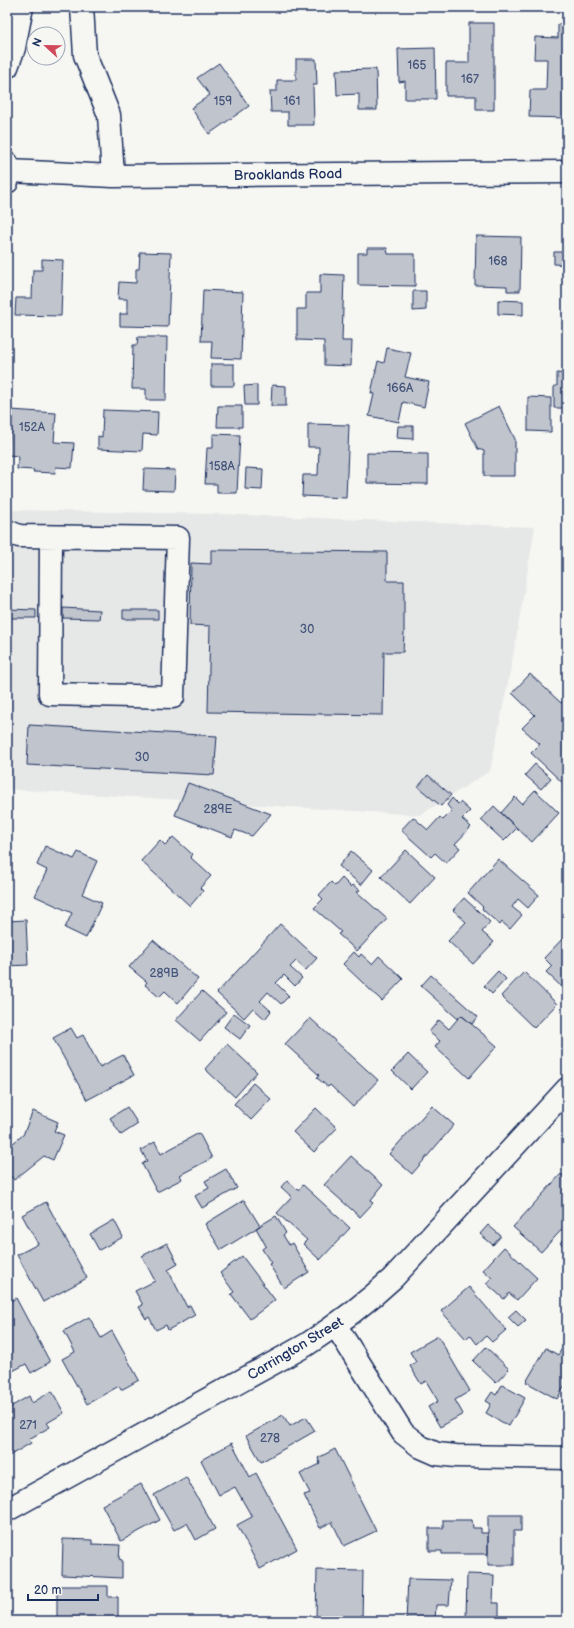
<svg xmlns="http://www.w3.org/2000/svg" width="574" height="1628" font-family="'Balsamiq Sans',sans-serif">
<rect width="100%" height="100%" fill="#f6f6f2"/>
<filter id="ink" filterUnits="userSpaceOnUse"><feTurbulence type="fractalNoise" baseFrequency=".025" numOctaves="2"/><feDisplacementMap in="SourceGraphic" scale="8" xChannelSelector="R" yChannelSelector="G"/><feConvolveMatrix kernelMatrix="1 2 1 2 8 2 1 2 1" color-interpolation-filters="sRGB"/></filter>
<g filter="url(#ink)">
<path fill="#e6e7e7" d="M7,510L216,514L535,527L512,662L490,771L420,815L7,789Z"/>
<path fill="#c0c4cd" stroke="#1b2f5e" d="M469,23H494V110H476V96H446V63H469Z
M558,24H567V118L529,117L530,90H546L547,59H534L535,37L558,38Z
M435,48L436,99H405V81L399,82L398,49Z
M296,59H316L317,85H313L314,125H288V112H271L270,91H277V80H296Z
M219,63L249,106L209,134L191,108L210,95L197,78Z
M376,69L377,110H359V94L337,95L336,70Z
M476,236L521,237L520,291H507V286L475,285Z
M367,248H387L388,254H415V286L358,285V253H367Z
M140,252L171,253L168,327L120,326V314H127V299H118L119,282L136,283V269H139Z
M554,252H567V265L554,264Z
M42,259L63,260L61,316L15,315L16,298H32L33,270H42Z
M320,274L344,275L342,341H352L351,366L324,365V341L297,340V309H306V293H320Z
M203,290L243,292L241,359L211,358L212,341H201Z
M413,291H426V310L413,311Z
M498,300L523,301V315L498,314Z
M138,337H167L166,400H146V389H132L133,345H137Z
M387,348L411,353L405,377L429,382L424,407L403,402L399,422L369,416L374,394L371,393L378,361L384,363Z
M211,364H234V386H211Z
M557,373L567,374V408H554V386H557Z
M257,385V405H245L244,386Z
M272,385L286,386V406H271Z
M528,397L551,398V432L528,431Z
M218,406H242V427H217Z
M499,406L515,439V476H484V451L478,449L465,423Z
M11,410L56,413L54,442L74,443L72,468L56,467L55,473L33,472L34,470L17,469L18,456L8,455Z
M103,410L158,412L157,435L143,434L142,451L98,449V436L102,437Z
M308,424L349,425L346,498L302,496L303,475H318L319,447H308Z
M398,426H413V439L397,438Z
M213,434L240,435L237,493H217V484H205L207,448H213Z
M367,453L428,454V484L367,483Z
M246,468L263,469L262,490L245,489Z
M144,469L175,470L174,491L143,490Z
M211,550L387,552V581H404V633L403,652H384L383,715L208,712L210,626L190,625L191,563L211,564Z
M63,608L100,610L99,619L63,618Z
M7,609L36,610V618H7Z
M123,610H158V619H123Z
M530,674L561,703L567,698V792L562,788L565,785L531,753L540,744L522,728L535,715L512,693Z
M29,725L217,736L214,775L27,765Z
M535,764L551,778L541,789L525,775Z
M428,775L451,795L441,806L418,787Z
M188,783L242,803L271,814L252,836L235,830L232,837L175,815Z
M535,790L559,813L532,842L501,813L515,797L522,804Z
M452,798L458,804L460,802L470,811L462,819L471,827L455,844L460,848L446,863L435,853L431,857L401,830L413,817L428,830L440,817L443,820L452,811L447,805Z
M494,806L517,828L504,841L481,820Z
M173,837L192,854L190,857L211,876L200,888L203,891L190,906L141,861L160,840L165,845Z
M45,846L74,859L78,852L97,861L82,894L102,903L86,938L65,928L72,913L35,896L47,870L37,865Z
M406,850L435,877L410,904L381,877Z
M351,851L373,870L361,885L339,866Z
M498,859L539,895L528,908L518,899L512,907L522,915L510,929L502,922L500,925L482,909L483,907L468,893Z
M342,878L351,887L353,885L360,890L357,892L387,919L357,951L338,934L341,932L314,908L323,899L319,895L331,882L335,886Z
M464,898L490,922L482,932L494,942L473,964L448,941L466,922L453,910Z
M26,920L28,965L7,966V921Z
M280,924L317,958L306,970L296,961L290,967L302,978L295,986L284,975L276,983L289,996L281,1004L268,992L260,1001L271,1011L265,1019L253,1008L244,1018L217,993Z
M567,934V992L546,972L552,966L544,958Z
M153,940L198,979L178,1003L165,991L159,997L145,985L147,982L129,967Z
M354,952L359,957L361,954L372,964L379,956L403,979L382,1001L343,964Z
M498,971L506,979L492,994L484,986Z
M524,972L557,1004L534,1028L501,996Z
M431,975L478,1017L472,1024L461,1015L458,1019L421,986Z
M202,991L226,1012L200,1041L176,1020Z
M234,1013L250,1025L240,1039L224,1027Z
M461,1015L497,1046L469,1078L435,1047L440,1041L429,1032L439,1020L449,1029Z
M310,1018L378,1080L353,1107L330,1085L328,1087L317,1078L319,1075L285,1044Z
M71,1028L77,1038L83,1035L100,1067L123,1055L134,1075L87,1100L53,1038Z
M227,1044L257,1072L235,1097L205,1069Z
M408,1054L427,1072L411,1089L392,1071Z
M253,1083L271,1099L251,1120L234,1104Z
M432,1106L454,1125L412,1174L389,1154Z
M127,1107L138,1124L121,1135L110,1118Z
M316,1108L337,1128L314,1152L293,1132Z
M33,1111L58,1122L54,1131L64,1135L53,1160L44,1156L14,1180L7,1172V1148L23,1135Z
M199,1133L212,1158L180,1175L182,1179L157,1192L142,1164L147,1161L141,1150L155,1142L161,1154Z
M351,1156L383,1185L370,1201L373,1203L360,1217L324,1185Z
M226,1169L237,1188L202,1208L195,1196L209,1188L205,1181Z
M561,1174L567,1180V1224L541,1252L513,1227Z
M287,1180L298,1190L303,1185L350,1228L320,1260L303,1244L307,1240L277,1213L292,1197L281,1187Z
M244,1200L260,1226L221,1250L205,1224Z
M46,1202L87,1278L43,1302L17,1255L38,1244L22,1215Z
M276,1216L286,1233L283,1235L289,1245L292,1243L309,1272L284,1288L269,1264L271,1263L262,1249L266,1246L256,1228Z
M114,1220L123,1237L99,1250L90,1234Z
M488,1225L501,1236L493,1245L480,1234Z
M567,1235V1249L560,1243Z
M167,1243L178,1264L168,1270L187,1307L190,1305L195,1315L168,1330L166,1325L156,1330L149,1317L146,1319L139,1307L143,1305L135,1291L155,1281L142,1256Z
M504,1247L537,1278L517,1300L509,1293L504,1299L486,1283L492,1278L483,1270Z
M242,1256L275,1300L250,1319L231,1294L234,1292L220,1273Z
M469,1287L506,1330L492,1342L486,1336L477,1344L470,1335L466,1339L441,1311Z
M16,1298L50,1362L31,1373L26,1364L7,1374V1303Z
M516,1310L526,1320L518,1327L508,1317Z
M89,1317L101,1338L112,1331L139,1380L121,1390L119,1386L87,1404L62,1359L75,1352L64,1331Z
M438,1336L470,1391L455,1400L463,1414L440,1427L428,1407L438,1401L426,1381L421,1384L410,1366L416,1362L410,1352Z
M566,1342L567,1343V1382L557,1399L526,1382L546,1348L558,1355Z
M486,1347L509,1369L496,1383L473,1361Z
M502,1385L525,1398L509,1426L486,1413L491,1404L486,1401L492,1392L496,1395Z
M52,1391L64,1413L47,1423L50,1427L29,1439L31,1443L7,1457V1409L29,1396L32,1403Z
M283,1415L290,1426L306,1417L315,1431L261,1462L246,1436Z
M232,1443L250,1477L256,1473L297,1549L260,1569L237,1525L252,1517L235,1487L219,1495L201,1460Z
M335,1449L376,1531L344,1546L332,1522L320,1528L304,1495L310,1493L300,1474L320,1464L318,1458Z
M186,1477L215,1529L196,1540L187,1523L174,1530L154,1495Z
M141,1484L160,1520L121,1541L102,1505Z
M488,1515H521V1531H514V1565H488Z
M443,1520H472L473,1528H481V1533H488V1554H442V1551H429V1528H443Z
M63,1539L92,1540V1544L120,1545L119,1559L122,1560V1578L62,1575Z
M317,1570L363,1571L362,1621H338V1618H316Z
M467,1574L494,1575L493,1603H499V1621H466Z
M408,1579L451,1580L449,1605H436L435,1621H406Z
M57,1586H108V1597H118V1621H57Z"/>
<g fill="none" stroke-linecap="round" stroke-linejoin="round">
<g stroke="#1b2f5e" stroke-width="25">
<path id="minor" d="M82,7L85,55L109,115L113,176
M9,171L113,176L567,172
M7,531L19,536L178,538L173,697L50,694L51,537
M336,1326L403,1433L421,1447L437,1454L456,1456L567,1458"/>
</g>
<g stroke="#1b2f5e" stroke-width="25">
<path id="major" d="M7,67L14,48L22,7
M7,163L9,171L7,182
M7,1510L306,1345C337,1325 366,1303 393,1278L567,1089"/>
</g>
<use href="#minor" stroke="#f6f6f2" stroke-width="22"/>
<use href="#major" stroke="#f6f6f2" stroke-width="22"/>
</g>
</g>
<g text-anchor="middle" stroke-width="3" stroke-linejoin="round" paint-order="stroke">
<g font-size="12" fill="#44547a">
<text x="417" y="69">165</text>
<text x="470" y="83">167</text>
<text x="223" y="105">159</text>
<text x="292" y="105">161</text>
<text x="498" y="265">168</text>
<text x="400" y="392">166A</text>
<text x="32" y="431">152A</text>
<text x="222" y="470">158A</text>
<text x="307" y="633">30</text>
<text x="142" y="761">30</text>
<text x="218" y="813">289E</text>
<text x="164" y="977">289B</text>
<text x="28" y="1429">271</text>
<text x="270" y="1442">278</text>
</g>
<g font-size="14" fill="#1b2f5e" stroke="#f6f6f2">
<text transform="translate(288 174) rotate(-1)" y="5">Brooklands Road</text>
<text transform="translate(295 1348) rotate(-31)" y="5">Carrington Street</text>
</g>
</g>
<rect width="574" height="1628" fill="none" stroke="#f6f6f2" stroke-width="24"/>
<rect x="12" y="12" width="550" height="1604" fill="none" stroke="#1b2f5e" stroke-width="1.5" filter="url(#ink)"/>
<g transform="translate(46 46) rotate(292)"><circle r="19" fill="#f6f6f2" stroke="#9ea6b7"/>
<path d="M0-3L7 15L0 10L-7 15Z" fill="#d1495b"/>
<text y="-6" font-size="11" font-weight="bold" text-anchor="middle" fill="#1b2f5e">N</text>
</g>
<path d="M28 1594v6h70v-6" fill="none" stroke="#1b2f5e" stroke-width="2"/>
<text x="34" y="1594" font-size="12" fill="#1b2f5e" stroke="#f6f6f2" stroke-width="3" paint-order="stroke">20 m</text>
</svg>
